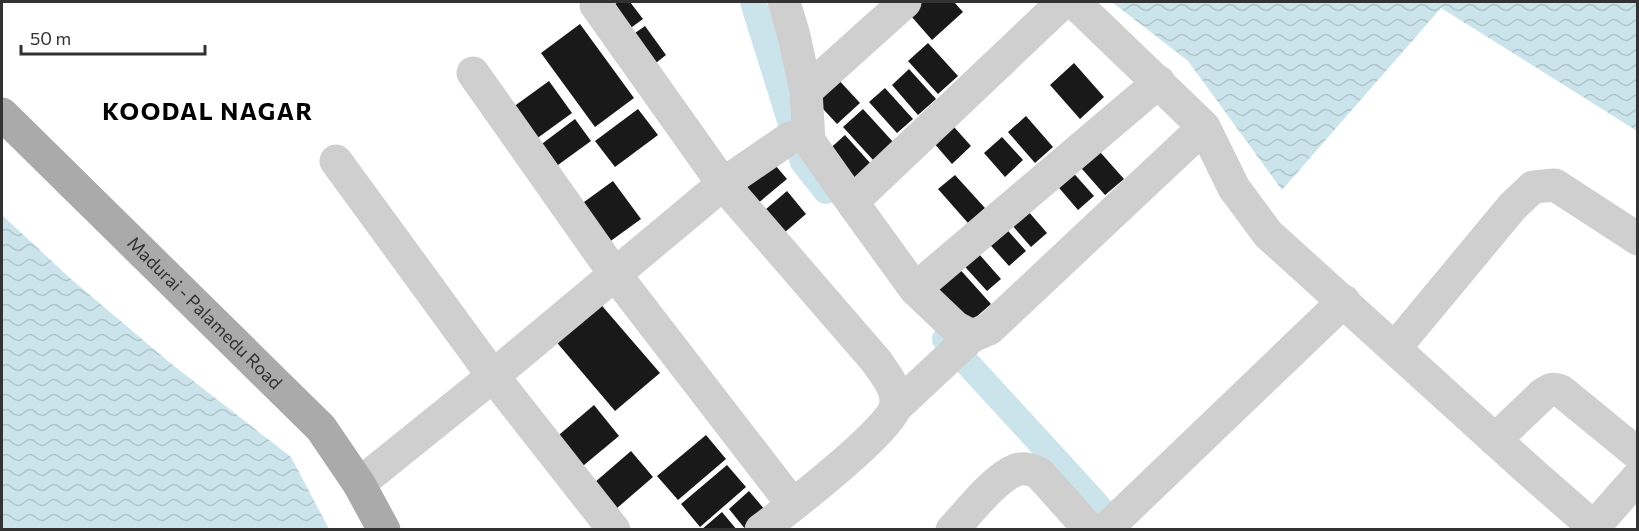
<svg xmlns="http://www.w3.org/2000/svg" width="1639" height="531" font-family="Commissioner,sans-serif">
<defs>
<pattern id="water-waves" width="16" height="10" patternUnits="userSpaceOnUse" patternTransform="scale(1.5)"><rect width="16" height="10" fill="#cbe4ec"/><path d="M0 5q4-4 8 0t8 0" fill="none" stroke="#afc4cb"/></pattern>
</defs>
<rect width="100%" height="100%" fill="#fff"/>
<path fill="url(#water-waves)" d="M1112,2H1637V131L1441,8L1282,190L1188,61Z
M2,215L71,279L169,362L291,457L329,529H2Z"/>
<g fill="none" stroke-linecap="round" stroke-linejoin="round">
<path stroke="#cbe4ec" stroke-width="26" d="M753,2L803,162L826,191
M945,339L1091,498L1118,530"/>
</g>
<path fill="#191919" d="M618,2H630L643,19L621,35L604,12Z
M912,2H954L963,12L932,40L904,8Z
M580,24L634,98L595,127L541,53Z
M645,26L666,55L647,70L625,40Z
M928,43L958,76L938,94L908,61Z
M1074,63L1104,97L1080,119L1050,85Z
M909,69L936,99L918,115L892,85Z
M835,76L860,103L837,124L812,97Z
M549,81L572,113L532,142L509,110Z
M885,88L913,119L897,133L869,102Z
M638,109L658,135L615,167L595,141Z
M863,109L894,143L874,161L843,127Z
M1026,116L1053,147L1035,163L1008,132Z
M946,118L971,146L952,164L927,135Z
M575,119L591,141L551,170L535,149Z
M845,135L871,164L852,182L825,153Z
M1002,137L1023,160L1005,177L984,153Z
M1093,144L1124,179L1105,195L1075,161Z
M769,158L787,179L751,209L734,188Z
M1069,168L1094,196L1078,210L1054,182Z
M955,175L985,208L968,223L938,189Z
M613,181L641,219L601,248L573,210Z
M787,191L806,214L777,239L758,216Z
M1021,203L1047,233L1031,247L1005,217Z
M1001,223L1026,251L1009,266L984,238Z
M971,245L1001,279L987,291L957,258Z
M956,265L991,304L967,325L932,287Z
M597,300L660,373L615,411L553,338Z
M594,405L619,436L578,470L553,440Z
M706,435L726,459L678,500L657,476Z
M631,451L653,477L609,515L587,489Z
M727,465L746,487L700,527L681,504Z
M749,491L770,516L746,530L729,509Z
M722,512L737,530H701Z"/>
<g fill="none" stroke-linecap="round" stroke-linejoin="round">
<path stroke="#cfcfcf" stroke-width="33" d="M784,2L794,36L806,91L809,141
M1074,2L1204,127L1234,188L1268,234L1533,474L1597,530
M596,5L723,184L877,362C885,375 900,390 895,408C888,432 786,511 761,530
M473,73L614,273L793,505
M806,91L905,2
M336,161L493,376L614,530
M852,202L915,289L1159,82
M915,289L955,327L972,336L989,329L1204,127
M1395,348L1512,207L1533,187L1555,185L1638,239
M895,408L972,336
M1495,440L1542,395C1549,390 1553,387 1561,391L1638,454
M359,484L493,376L723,184L790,138L800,136L809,141L852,202L1063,2
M1594,527L1638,477
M952,530C968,513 995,478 1016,470C1024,467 1031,469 1039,473L1090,530
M1105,530L1344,301"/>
<path stroke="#aaa" stroke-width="33" id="s1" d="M2,114L321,428L359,484L384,530"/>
</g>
<g text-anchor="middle" stroke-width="6" stroke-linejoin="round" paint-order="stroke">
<g font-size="18" fill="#323232" stroke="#fff">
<text dy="6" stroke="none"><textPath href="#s1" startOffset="284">Madurai - Palamedu Road</textPath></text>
</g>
<g font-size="24" font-weight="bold" letter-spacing="1.5" fill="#000" stroke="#fff">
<text x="208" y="120">KOODAL NAGAR</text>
</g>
</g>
<rect width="1639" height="531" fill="none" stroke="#323232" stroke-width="6"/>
<path d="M21 45v9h184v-9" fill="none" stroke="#323232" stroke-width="3"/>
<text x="30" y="45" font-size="18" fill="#323232" stroke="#ffffff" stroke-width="4.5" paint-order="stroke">50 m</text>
</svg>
